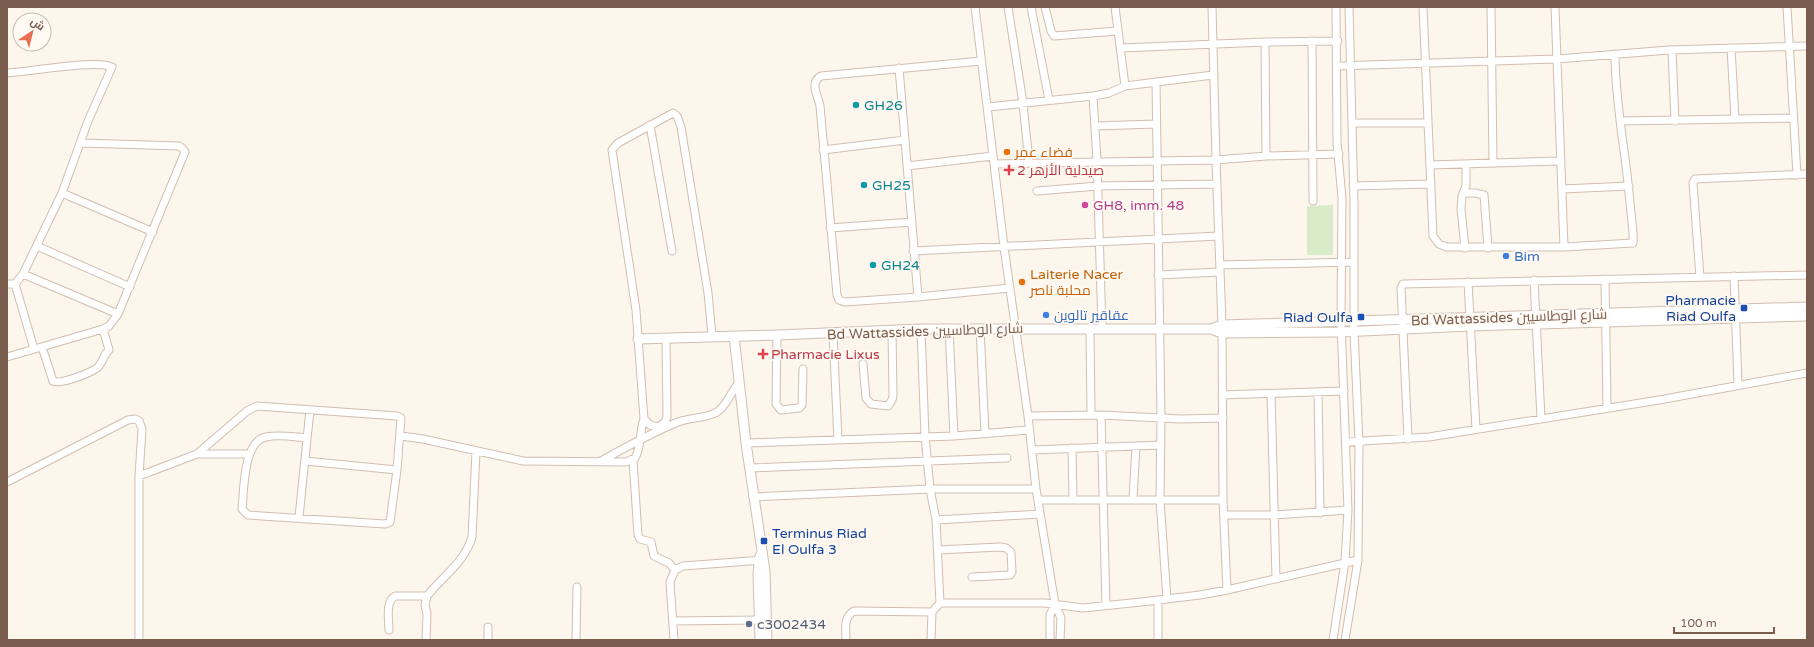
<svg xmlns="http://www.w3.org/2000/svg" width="1814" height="647" font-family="'Varela Round',Cairo,sans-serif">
<rect width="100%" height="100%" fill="#fdf6ec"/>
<path fill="#d8ecc9" d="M1333,205V255H1307V206Z"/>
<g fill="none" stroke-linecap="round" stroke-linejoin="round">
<g stroke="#d1beb0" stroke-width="9">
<path id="minor" d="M975,7L1004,247L1028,416L1036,489L1055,604L1061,618L1060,640
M1008,7L1023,103L1029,163
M1031,7L1049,100
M1045,7L1051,31L1054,36L1117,31
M1115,7L1125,86
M1212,7L1216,160L1266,156L1265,42
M1423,7L1433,236L1439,244L1447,247H1564L1633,243C1634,231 1631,216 1630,203C1626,153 1615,104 1615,54
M1491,7L1493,163
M1555,7L1564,247
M1787,7L1797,175
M1312,41L1313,201
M1121,48L1265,42L1338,41
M1731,48L1735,119
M1672,50L1675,121
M981,61L821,76C809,83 818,95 820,106L837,295L839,300L845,302L918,297L1010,288
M1337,66L1557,59L1669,50L1807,46
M899,68L918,297
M7,73C28,72 97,59 112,67L88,121L62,193L23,274L15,284
M1156,82L1161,417L1160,500L1167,599
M1093,96L1097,162L1102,328
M988,107L1093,96L1109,93L1125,86L1213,75
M1621,121L1793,118
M1352,123H1428
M650,125L672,251
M1095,126L1156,124
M823,150L905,140
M1266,156L1339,154
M995,164L1216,160L1222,325L1223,500L1227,590
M1430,165L1560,161
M907,166L993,156
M1353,186L1431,184
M1562,189L1629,186
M1037,191L1098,186L1217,184
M62,193L153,232
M1463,193H1475L1484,195L1488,248
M830,228L912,222
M37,246L130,287
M1465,248L1461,209L1462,196L1466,186V164
M913,251L1219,236
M1220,265L1354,262
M23,274L118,314
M1158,275L1220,272
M1734,276L1738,384
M1700,277L1693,183L1695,179L1807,174
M1605,279L1607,407
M1534,280L1541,418
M1468,282L1476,429
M7,284H15
M15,284L34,349
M949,328L954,436
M980,328L985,433
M1090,328L1091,415
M921,329L925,436L930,489L936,520L940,603L932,612L931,640
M833,333L838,440
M777,335L776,404L781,410L799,408L802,405L803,369
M42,347L53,381C60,385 90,373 97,368C103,363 103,355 109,350L103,329
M7,357L103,329L109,326L118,314L185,152L182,148L179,146L82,143
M863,364L866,398L871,404L888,406L892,400L893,396L892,330
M1318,392L1320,513
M1271,394L1276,579
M1222,395L1344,391
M1101,415L1106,605
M1028,416L1101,415L1181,419L1223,418
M644,419L650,425L658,427L665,422L667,417L666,338
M401,436L423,439L523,461L626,462L635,458C642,446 639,432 644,419L636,310L612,150L618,143L673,113L677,116L681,127L708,293L712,336
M1408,439L1401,288L1403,284L1807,275
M1347,442L1429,437L1659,400L1807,373
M746,443L954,436L1029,430
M1072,448L1073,499
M1032,450L1161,445
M197,454L247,411L257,406L397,416L401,418L397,470L390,522L385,524L248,515L242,509C244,491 243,441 266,437C279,434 294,437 307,438
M633,460L638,535L640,539L651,542L654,556L669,563L675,570
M305,461L397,470
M601,461C626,447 651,433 678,422C690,417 706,419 717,412C727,406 731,391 739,383
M750,468L1007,458
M139,476L197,454H248
M7,482L128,420L135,419L139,421L142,429L139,476V640
M753,497L930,489H1036
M1133,499L1136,446
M1038,500H1223
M1225,515H1274L1348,510
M299,517L310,410
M936,520L1040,514
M938,550L1000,547L1006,548L1011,552L1012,572L1010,575L972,577
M1158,600V640
M940,603H1045L1083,608L1141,602L1200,595L1227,590L1358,560
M673,621L759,620
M389,630C389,620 385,602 395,596H427
M426,640L427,614L425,605L427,596C442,577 465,562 472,537L476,452
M488,640V627
M576,640L577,587
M674,640L670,582L675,570L683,566L763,560
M846,640C846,630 843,617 854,611L932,612
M1050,640V615L1055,604
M1333,640L1345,562L1348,510L1341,322L1342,198L1337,142L1336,7
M1345,640L1358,560L1359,442L1354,331V203L1349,7"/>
</g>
<g stroke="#d1beb0" stroke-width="11">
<path id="tertiary" d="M1211,329L1222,325L1807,307
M734,336L746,443L765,571L767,640
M638,339L777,335L921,329H1211L1222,333L1341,332L1470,326L1807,316
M760,556L758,573L760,640"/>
</g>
<use href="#minor" stroke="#fff" stroke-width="7"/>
<use href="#tertiary" stroke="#fff" stroke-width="9"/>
</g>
<g fill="#0f9aa8" stroke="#fffaf3" stroke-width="1.5">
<circle cx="856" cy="105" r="4"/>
<circle cx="864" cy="185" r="4"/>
<circle cx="873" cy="265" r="4"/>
</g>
<g fill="#e8710a" stroke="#fffaf3" stroke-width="1.5">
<circle cx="1007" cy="152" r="4"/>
<circle cx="1022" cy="282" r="4"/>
</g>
<g fill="#e0444e" stroke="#fffaf3" stroke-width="1.5">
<path d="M1007 164h4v4h4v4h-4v4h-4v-4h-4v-4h4z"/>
<path d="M761 348h4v4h4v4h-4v4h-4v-4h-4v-4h4z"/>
</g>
<circle fill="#d1479c" stroke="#fffaf3" stroke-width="1.5" cx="1085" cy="205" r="4"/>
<g fill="#3f7fe0" stroke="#fffaf3" stroke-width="1.5">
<circle cx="1506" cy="256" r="4"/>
<circle cx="1046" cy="315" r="4"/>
</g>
<g fill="#1a4fb4" stroke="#fffaf3" stroke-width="1.5">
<rect x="1740" y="304" width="8" height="8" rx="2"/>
<rect x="1357" y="313" width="8" height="8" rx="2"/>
<rect x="760" y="537" width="8" height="8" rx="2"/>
</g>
<circle fill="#5c6f8a" stroke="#fffaf3" stroke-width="1.5" cx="749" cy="624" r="4"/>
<g text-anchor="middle" stroke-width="3.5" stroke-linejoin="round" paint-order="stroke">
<g font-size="14" fill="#0d838f" stroke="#fffaf3" text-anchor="start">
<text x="864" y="110">GH26</text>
<text x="872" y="190">GH25</text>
<text x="881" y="270">GH24</text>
</g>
<g font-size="14" fill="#c56008" stroke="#fffaf3" text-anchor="start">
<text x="1015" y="157">فضاء عمر</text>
<text x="1030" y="279">Laiterie Nacer<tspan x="1030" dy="16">محلبة ناصر</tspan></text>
</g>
<g font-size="14" fill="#be3a42" stroke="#fffaf3" text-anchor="start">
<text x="1017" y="175">صيدلية الأزهر 2</text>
<text x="771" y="359">Pharmacie Lixus</text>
</g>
<g font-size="14" fill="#b23c85" stroke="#fffaf3" text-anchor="start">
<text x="1093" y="210">GH8, imm. 48</text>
</g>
<g font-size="14" fill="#366cbe" stroke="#fffaf3" text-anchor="start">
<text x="1514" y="261">Bim</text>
<text x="1054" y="320">عقاقير تالوين</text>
</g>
<g font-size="14" fill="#164399" stroke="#fffaf3" text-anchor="end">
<text x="1736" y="305">Pharmacie<tspan x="1736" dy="16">Riad Oulfa</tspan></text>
<text x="1353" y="322">Riad Oulfa</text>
<text x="772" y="538" text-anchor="start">Terminus Riad<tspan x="772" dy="16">El Oulfa 3</tspan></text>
</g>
<g font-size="14" fill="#7a5c4d" stroke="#fffaf3">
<text transform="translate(1509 317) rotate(-2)" y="5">Bd Wattassides شارع الوطاسيين</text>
<text transform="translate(925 331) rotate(-2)" y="5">Bd Wattassides شارع الوطاسيين</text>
</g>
<g font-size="14" fill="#4e5e75" stroke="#fffaf3" text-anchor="start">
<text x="757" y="629">c3002434</text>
</g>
</g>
<rect width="1814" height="647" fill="none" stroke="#7a5c4d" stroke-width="16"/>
<g transform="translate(32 32) rotate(35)"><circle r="19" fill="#fffaf3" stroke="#cabbb1"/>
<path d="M0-3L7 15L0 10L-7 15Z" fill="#e76f51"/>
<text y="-6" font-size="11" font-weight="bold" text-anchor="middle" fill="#7a5c4d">ش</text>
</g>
<path d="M1674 627v6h100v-6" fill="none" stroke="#7a5c4d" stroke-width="2"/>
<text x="1680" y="627" font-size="12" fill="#7a5c4d" stroke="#fffaf3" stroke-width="3" paint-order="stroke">100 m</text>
</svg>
